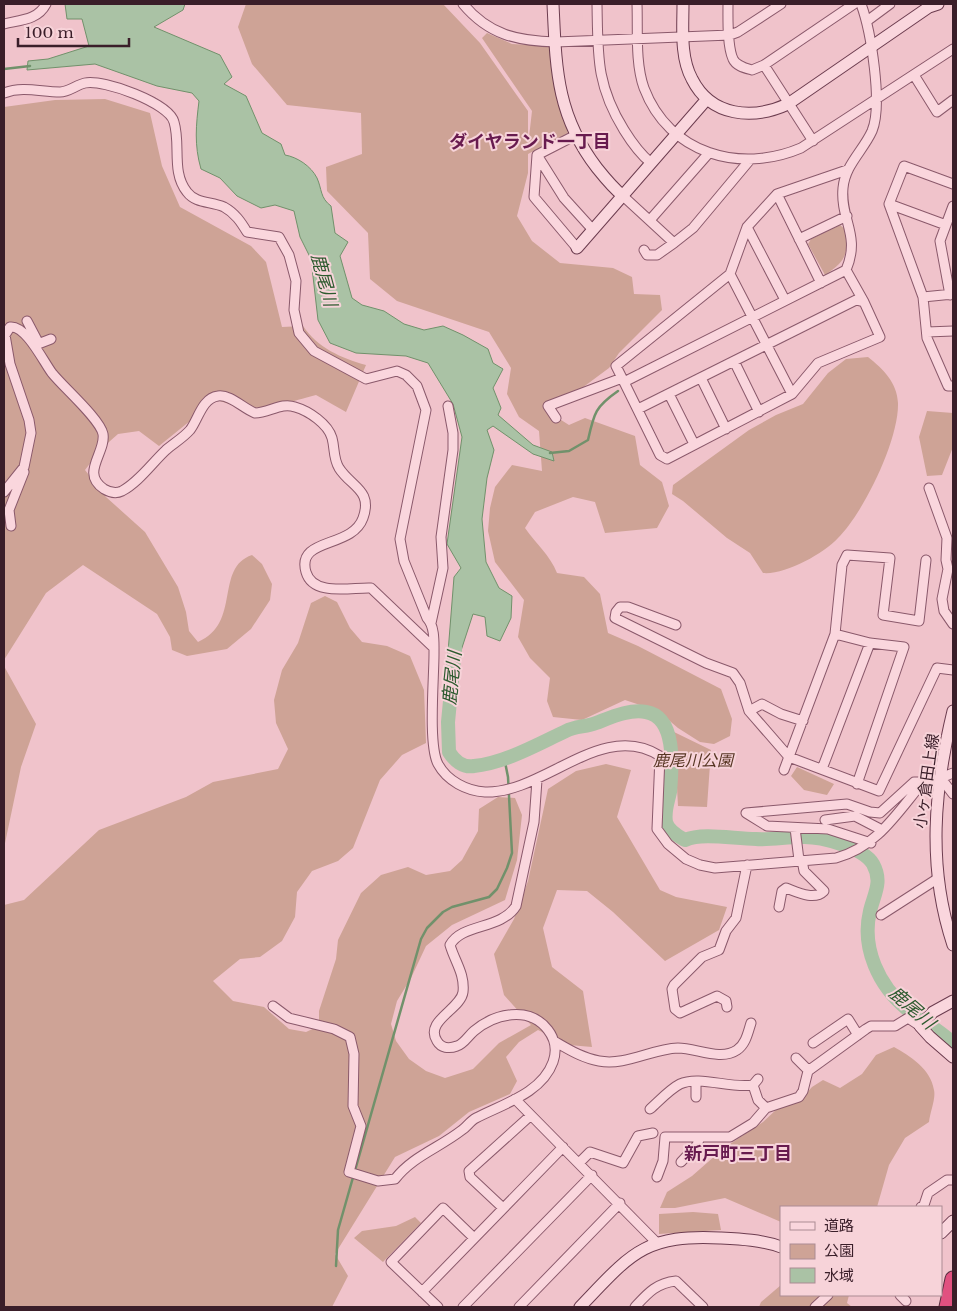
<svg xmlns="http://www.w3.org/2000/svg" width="957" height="1311" font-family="'Libre Baskerville','Noto Sans JP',serif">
<rect width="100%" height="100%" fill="#f0c3cb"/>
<path fill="#cea396" d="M246,4H443L480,43L528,111V146L532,111L482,38L487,33L512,44L550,46L555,89L568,133L528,154V173L517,216L532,241L560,263L613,268L632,277L634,294L660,295L662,310L619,353L609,368L555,408L558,418L569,425L585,418L635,436L640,465L662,482L669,506L657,528L605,533L595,502L573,497L535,512L525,528C536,544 550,555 557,573L584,577L600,594L608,633L638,646L721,689L732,719L730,736L714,744L700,742L678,728L658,711L625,700L582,720L553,717L547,701L550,678L530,658L518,637L524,600L495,562L488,531L490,508L495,487L512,465L542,471L539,431L519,417L507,394L511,368L489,332L397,301L370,279L368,233L327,191L326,167L362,154L361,113L287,105L252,64L238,27Z
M105,99L150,113L162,166L180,207L251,246L266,262L282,327L303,326C318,348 341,358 366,365L346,412L316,395C274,406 260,414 216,400L159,446L139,431L118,434L101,449L85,470L106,497L145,532L178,587L186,612L189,631L198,642C242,623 214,568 252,555L262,564L272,584L270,600L251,629L227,649L187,656L172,650L170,637L157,614L83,565L46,593L4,660V107L55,100Z
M840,225L845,229C849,254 846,261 825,275L808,244L811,239Z
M868,357C883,369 897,382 898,403C899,440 864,512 838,538C823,554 785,575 763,573L750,553L727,538L683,501L672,494L673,485L749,430L776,415L803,404L828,373L846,359Z
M927,411L953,413V447L942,475L927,476L919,437Z
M325,596L337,602L350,628L362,642L387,646L410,656L424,690L426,743L402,755L380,780L353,848L338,861L312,871L297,892L295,917L282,941L260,957L240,959L213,981L233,1001L264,1007L289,1029L306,1032L319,1026V1011L336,959L338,940L361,893L381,875L408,867L426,875L450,871L462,860L478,831L479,809L498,797L515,798L522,815L517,860L505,900L452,925L426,946L411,978L397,1001L391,1024L396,1041L409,1059L426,1071L445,1078L473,1069L499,1043L531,1025L504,995L494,954L514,919L528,881L548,789L576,771L606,764L631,770L617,817L660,890L676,897L727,907L719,930L665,961L613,912L587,891L557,890L543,928L552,967L583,991L592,1047L569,1045L538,1030L519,1042L506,1057L517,1081L510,1094L469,1112L439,1136L395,1157L335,1254L348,1276L332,1307H4V905L24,900L99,830L186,797L213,782L278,769L288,749L276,723L274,700L282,670L298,643L311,603Z
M4,666L36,724L21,767L4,848Z
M674,732L711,750L707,807L678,806Z
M797,767L834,784L827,795L804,790L791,776Z
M894,1047C910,1056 931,1069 934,1090C936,1099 930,1112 929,1122L905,1138L889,1165L877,1207H781V1222L725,1198L675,1208H660L667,1192L692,1176L724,1148L763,1122L778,1108L801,1099L812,1087L823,1080L840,1088L862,1074L876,1055Z
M693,1212L718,1214L721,1230L659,1234V1214Z
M415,1217L421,1223L383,1262L354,1238L362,1231L396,1226Z
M781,1285V1295H849L847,1303L852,1307H759L761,1302Z"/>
<path fill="#aac2a5" stroke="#71916b" d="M65,4H185L183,10L154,27L220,55L232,77L224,84L246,96L262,133L281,144L285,155C297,157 311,166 317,178C322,189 320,198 331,206L335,233L348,242L340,256L352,298L362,305L384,311L404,324L424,330L443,326L463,335L488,349L493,363L503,369L493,388L501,408L498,415L533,445L552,452L554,461L533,454L493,426L487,430L494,450L487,478L482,519L486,562L499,588L512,596L511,618L500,641L487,636L485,617L473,614L456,666L447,665L454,577L461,568L447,544L462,437L453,404L428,363L406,356L356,353L330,343L318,320L311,259L300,237L294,211L275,205L261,208L237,196L220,178L201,169C194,145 196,125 199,101L192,93L157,86L95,64L27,70L28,61L48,59L89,46L82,19H67Z"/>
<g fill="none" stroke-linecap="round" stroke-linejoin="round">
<path stroke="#71916b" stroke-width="2.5" d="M4,69L30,66
M550,453L569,451L588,440C594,413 595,407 618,391
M336,1266L338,1230L421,939L427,928L443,912L452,907L489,897L497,889L507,868L512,853L508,777L504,757"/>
<path stroke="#aac2a5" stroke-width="14" d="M455,649L448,722L449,752C454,760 463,768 474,766C505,763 538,744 566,731C575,726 586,727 596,723C612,717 629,709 646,712C677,717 672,768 670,792C668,802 664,811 666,822C668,831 678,836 685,840C703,832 734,839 756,839C771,840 786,837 801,837C820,836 863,847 873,864C883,882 874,894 870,911C861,948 879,986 907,1009C922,1021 939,1030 953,1043"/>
<g stroke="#8a596b" stroke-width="11">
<path id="street" d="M463,4C489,35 517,41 556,42L730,35L738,32L781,4
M597,4C598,55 596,85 624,130C632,143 640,154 651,163
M637,4C638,30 635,63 644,88C669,154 740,174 801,148L953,49
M728,4C728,18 727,46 733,59C736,66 745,68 752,70L764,65L854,4
M867,21L890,4
M4,24C20,20 38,20 46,4
M764,65L813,141
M914,75L937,112L953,100
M4,93C23,86 41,92 60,92C69,92 76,85 85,83C104,79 169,103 174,122C181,145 171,172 187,192C196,204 211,201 224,207C235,213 241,222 247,232L279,237L289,255L296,281L294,310L299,333L314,351L366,379L397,371L406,375L417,386L426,410L400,539L404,561L427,618C435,626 434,643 434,654C434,679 428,745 438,764C447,781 467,791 485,792C544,794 602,719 660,756L657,829L668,844L686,859L700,865L715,868L836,858C877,847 897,813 923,782H931L953,773
M576,135L537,155L534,197L577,248
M537,155L564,198L593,230
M953,184L904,166L889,204L923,297L927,338L948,386H953
M777,194L821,283
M623,196L674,243L693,228L749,161
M889,204L946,225
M650,220L708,154
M747,227L785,300
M799,239L847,216
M644,250L647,255H657L674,243
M846,270L864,302L880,337L818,363L792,394L667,459L660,455L624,382L846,270C861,235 840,220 843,188C845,165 863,151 872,131C883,105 871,31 861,4
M950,295L940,241L953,206
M923,297L953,294
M27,321L37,340L36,347
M927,332L953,331
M38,344L51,339
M734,361L759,412
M701,378L726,429
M624,382L616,366L730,274
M669,394L694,444
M792,394L730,274L747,227L777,194L847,170
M638,409L856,300L864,302
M556,418L548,406L622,378
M929,488L947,538L946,560L948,569L942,599L944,611L953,624
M4,492L24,467L31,433L29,420L10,364L5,335L10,327C26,325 43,361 52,373C63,387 100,419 103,434C106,453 80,473 104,489C109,492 116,494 122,491C139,482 152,463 166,450C174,443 183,438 190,430C198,420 202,398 218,396C230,394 244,409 255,413C269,413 281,402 295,407C309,411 328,424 332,438C335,449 333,458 339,468C351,487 373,490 363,518C352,549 296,537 306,572C313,597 352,587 371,588L434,648
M11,526L9,510L24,472
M431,623L443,568L441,537L453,450V433L448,406
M676,625L628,607H620L616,612L615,618L706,663L733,673L740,683L749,711L789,757L879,791L937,668L953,670
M835,634L870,643L904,647L857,784
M749,711L762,704L781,714L803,721
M822,769L870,643
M784,770L835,634L842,565L847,555L890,558L883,615L919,621L926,560
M940,777L953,794
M825,820L855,816L882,830
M795,828L799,860
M871,843L828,829L767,826L746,813L847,804L870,812L880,813L914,782H923
M779,907L782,891L786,888C797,892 814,901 824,891L804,871L802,860
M881,915L937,879
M273,1006L289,1018L334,1029L350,1037L354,1054L353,1106L361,1126L349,1172L378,1181L395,1179C413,1156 439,1148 462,1130C467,1127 470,1121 476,1118C503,1104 542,1093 553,1062C557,1051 555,1039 548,1030C529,1005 494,1014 474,1031C468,1036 464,1044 457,1046C449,1049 441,1048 437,1041C424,1021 461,1009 463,992C465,974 455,962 450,945C462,923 501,930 516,906L534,822L537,780
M727,1007L726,1001L717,996L680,1013L675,1009L672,989L674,985L702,957L719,950L726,931L736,918L747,865
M554,1041C568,1049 582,1058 599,1061C626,1066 651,1049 678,1048C696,1048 721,1061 737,1050C746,1044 748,1032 751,1023
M813,1043L848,1019L858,1035
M796,1058L806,1068L811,1069
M758,1079L753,1085L758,1100L766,1108
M696,1082V1097
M515,1099L657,1243
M650,1109C659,1101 670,1089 680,1084C699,1075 731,1089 753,1085
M681,1162L697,1145L700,1137
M579,1163L590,1152L623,1163L638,1136L653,1133
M657,1177L663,1161L665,1137H730L753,1123L766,1108L799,1097L803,1091L808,1071L866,1029L871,1026H895L908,1018L920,1026
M921,1207L924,1205L928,1193L947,1180H953
M503,1208L470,1177L469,1171L530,1116
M422,1292L563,1147
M900,1295L906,1301
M438,1307L391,1262L443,1208L474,1238
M463,1307L592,1175
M519,1307L620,1203
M635,1307C647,1294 656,1283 676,1281L703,1307
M815,1307L828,1295"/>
</g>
<g stroke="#6c3c4f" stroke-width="13">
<path id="secondary" d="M553,4C556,67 556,115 597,168C605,178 613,188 623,196
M683,4C683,28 680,57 692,79C711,117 753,120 788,104L929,7L938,4
M577,248L707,99
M953,711C934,790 927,867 953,945
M953,1001L933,1012L920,1026L930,1037L953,1057
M941,1233L953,1221
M580,1307C630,1255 643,1234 720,1238C740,1239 762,1240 781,1247"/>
</g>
<g stroke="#582d3f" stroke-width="17">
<path id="highway" d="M947,1307L953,1279"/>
</g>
<use href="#street" stroke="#fad6dd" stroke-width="9"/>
<use href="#secondary" stroke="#fad6dd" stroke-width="11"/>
<use href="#highway" stroke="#e15180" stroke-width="15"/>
</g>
<g text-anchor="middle" stroke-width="4" stroke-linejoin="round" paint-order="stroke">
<g font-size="16" font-style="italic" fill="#573623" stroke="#f7d3d9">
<text x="693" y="766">鹿尾川公園</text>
</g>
<g font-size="16" fill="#3a1e29" stroke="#f7d3d9">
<text transform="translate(926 781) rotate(-82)" y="6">小ヶ倉田上線</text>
</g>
<g font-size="18" font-weight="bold" fill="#681b4f" stroke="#f7d3d9">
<text x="530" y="148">ダイヤランド一丁目</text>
<text x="738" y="1160">新戸町三丁目</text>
</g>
<g font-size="18" font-style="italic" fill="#2c5a2e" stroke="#f7d3d9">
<text transform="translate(324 280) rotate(75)" y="6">鹿尾川</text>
<text transform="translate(452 678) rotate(-84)" y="6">鹿尾川</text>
<text transform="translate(912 1008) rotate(41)" y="6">鹿尾川</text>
</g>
</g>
<rect width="957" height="1311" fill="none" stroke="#3a1e29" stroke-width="10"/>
<rect x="780" y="1206" width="162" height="90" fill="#f7d3d9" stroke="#ab8b93"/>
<rect x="790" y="1222" width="25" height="8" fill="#fad6dd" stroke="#ab8b93"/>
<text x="824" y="1231" font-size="15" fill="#3a1e29">道路</text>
<rect x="790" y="1244" width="25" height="15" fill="#cea396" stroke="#ab8b93"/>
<text x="824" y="1256" font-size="15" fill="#3a1e29">公園</text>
<rect x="790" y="1268" width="25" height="15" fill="#aac2a5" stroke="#ab8b93"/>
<text x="824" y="1281" font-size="15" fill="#3a1e29">水域</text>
<path d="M18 38v8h111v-8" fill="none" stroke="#3a1e29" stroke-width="2.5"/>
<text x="25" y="38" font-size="15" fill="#3a1e29" stroke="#f7d3d9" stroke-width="4" paint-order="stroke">100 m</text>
</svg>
